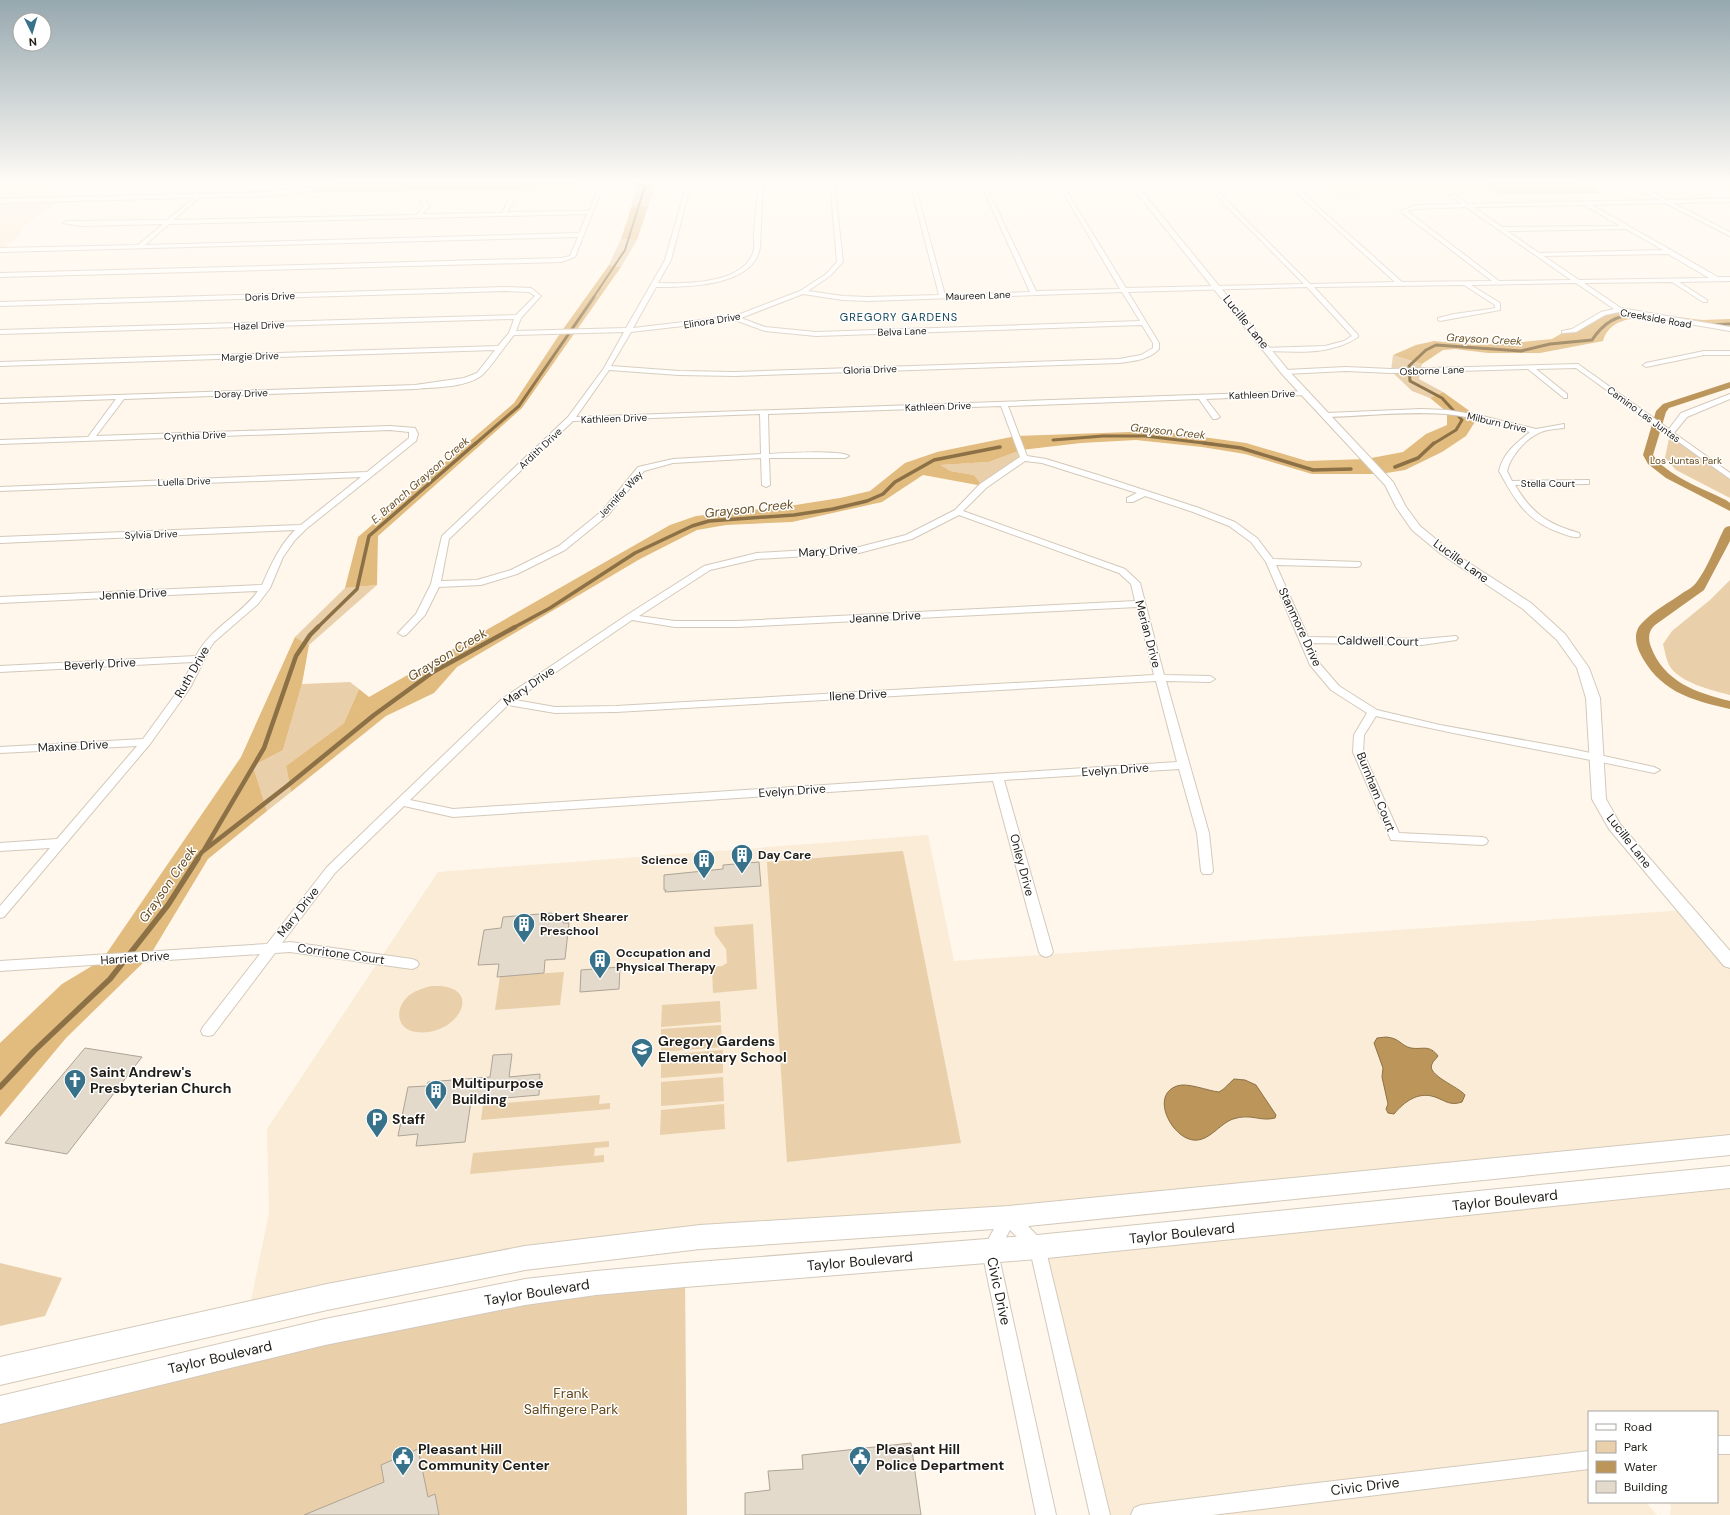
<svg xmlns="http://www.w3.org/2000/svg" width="1730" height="1515" font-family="'DM Sans',sans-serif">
<rect width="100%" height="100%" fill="#fff7eb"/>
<path fill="#faecd6" d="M0,182H70L45,199H62L22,227L19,237L0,250Z
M1322,182H1484L1504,195L1339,197Z
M928,835L954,961L1685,910L1730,962V1145L700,1237L248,1315L269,1213L267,1129L438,872Z
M1730,1177V1515H1670L1671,1507L1669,1502H1717V1412H1589V1502H1646L1657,1515H1100L1037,1247Z"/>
<path fill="#e9cfaa" d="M335,182H574L577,183L573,186V188L306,193L324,188Z
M1484,182H1581L1601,193L1504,195Z
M649,183L655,185L648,207L632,205L637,187Z
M621,239L637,240L621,267L609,265Z
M1393,355L1422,364L1419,379L1443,392L1430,398L1412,391L1391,371Z
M1670,433L1730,477V498L1676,470L1665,458Z
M1021,450L1024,458L983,486L974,475L949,471L939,465L989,462Z
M1730,580V695C1712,690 1679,683 1669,665C1666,659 1665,651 1663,644L1672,631L1710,600Z
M377,585L309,645L295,637L345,588Z
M350,682L359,689L344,723L286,766L291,792L267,811L253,766L283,750L302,684Z
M903,851L961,1143L787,1162L767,862Z
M753,924L757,989L713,993L712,967L722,966L727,963L726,949L715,934L714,927Z
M564,972L560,1005L495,1010L500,976Z
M431,986C488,983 458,1038 416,1032C394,1029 395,1005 411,994C417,990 424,988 431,986Z
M720,1001L721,1022L661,1027L662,1005Z
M721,1025L722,1047L661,1052V1029Z
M723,1050V1073L661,1078V1055Z
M723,1077L724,1101L661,1106V1082Z
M600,1095L599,1104L610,1103V1109L481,1120L483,1105Z
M724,1104L725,1129L660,1135L661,1110Z
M609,1141V1147L595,1148L594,1156L604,1155V1162L470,1174L473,1153Z
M0,1263L62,1278L45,1316L0,1326Z
M685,1275L687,1515H0V1410L325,1332Z"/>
<path fill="#e2bb7f" d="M632,205L648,207L637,240L621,239Z
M609,265L621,267L522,408L378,536L377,585L345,588L358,537L514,403L561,332Z
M1619,310L1702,320L1730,319V325C1724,326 1717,327 1712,327C1683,323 1614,302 1603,341L1540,353H1488L1455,349L1443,350L1422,364L1393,355L1416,345L1434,341L1474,345L1503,344L1552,339L1564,332L1574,331L1603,313Z
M1443,392L1478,417L1466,436L1442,452L1405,470L1380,474H1312L1245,454L1202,447L1136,440L1081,443L1021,450L989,462L940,465L950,471L974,475L983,486L923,475L882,502L792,522L726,525L697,530L640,559L457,667L434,693L386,716L291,792L286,766L344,723L359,689L369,697L670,525L696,516L789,506L840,498L870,491L905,463L937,452L1016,436L1159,431L1246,443L1307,461L1366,459L1403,452L1426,434L1447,425V412L1430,398Z
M295,637L309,645L302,684L283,750L253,766L267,811L208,859L149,957L66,1038L0,1117V1043L62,984L102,960L241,757Z"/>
<path fill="#bb955a" stroke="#8c7146" d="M1386,1037C1400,1038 1401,1046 1411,1048C1423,1050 1429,1044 1438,1056C1436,1059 1433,1061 1432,1064C1426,1075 1459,1087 1465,1095L1462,1102C1450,1106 1446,1101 1435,1097C1418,1091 1404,1102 1394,1114L1388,1113L1386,1109L1388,1104L1382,1077L1383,1068L1374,1043L1377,1038Z
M1234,1079L1245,1080L1256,1085L1276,1115L1275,1118C1260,1122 1251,1113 1233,1119C1219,1124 1209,1142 1193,1140C1171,1137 1150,1095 1177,1086C1187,1082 1208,1091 1219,1092C1225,1089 1228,1084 1234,1079Z"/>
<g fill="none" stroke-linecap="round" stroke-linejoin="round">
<path stroke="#8c7146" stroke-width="2" d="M593,298L625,250L645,186L633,182"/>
<path stroke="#8c7146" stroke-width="3" d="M1710,325L1730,324
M1053,440L1103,436H1145L1212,444
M475,444L519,406L594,297
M1433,444L1456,430L1462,420L1442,398L1410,381L1409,366L1426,350L1436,345L1521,351L1550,344L1592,340C1604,322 1617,315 1638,314"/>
<path stroke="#8c7146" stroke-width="3.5" d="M1204,443L1241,448L1313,470L1351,469
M1395,467L1418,458L1434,443
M317,628L357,589L369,536L476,443
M513,628L550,608L635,553L692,526L709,521L794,515L833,509L867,501L883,494L895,482L934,460L1000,447"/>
<path stroke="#8c7146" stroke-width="4.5" d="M204,850L264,748L296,656L310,635L318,627
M197,859L202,852L287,786L374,715L433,672L515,627"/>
<path stroke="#8c7146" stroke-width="5.5" d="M0,1087L34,1051L110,979L168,905L198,858"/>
<path fill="#bb955a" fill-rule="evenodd" d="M1730,382V388L1669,408L1666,412L1653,455C1667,476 1704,489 1726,500L1730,503V511L1666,478L1648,464L1643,455L1656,411L1663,404Z
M1730,526V541L1704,590L1655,625C1648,631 1648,639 1651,647C1664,682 1697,693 1730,701V709C1690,700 1658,691 1639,651C1635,641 1634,631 1642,623C1653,611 1670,602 1684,592C1688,590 1693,587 1696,583C1707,569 1716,545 1724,529L1726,527Z"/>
</g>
<path fill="#e4dacb" stroke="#aea496" d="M759,862L761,886L665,892L666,890H664V875L723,869V865Z
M552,913V918L564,917L563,923H569L565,959L545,960L544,973L497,977L499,964L478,965L484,930L501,928L503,917Z
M620,967L619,989L580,992L581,970Z
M85,1048L142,1057L67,1154L5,1143Z
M512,1054L509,1077L540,1074L539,1095L471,1101L465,1142L416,1146L418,1134L398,1136L408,1087L427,1086L428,1082L490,1077L493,1055Z
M911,1443L921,1515H745V1493L770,1490L768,1471L803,1469L802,1455Z
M418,1449L428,1497L435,1494L439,1515H304L384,1482L381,1465Z"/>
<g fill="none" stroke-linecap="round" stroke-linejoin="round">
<g stroke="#d3c9bb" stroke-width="2">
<path id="minor" d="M182,182H187L170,198H166V196Z
M704,182H714L694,186L689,191L671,260L658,283C685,284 742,284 753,253C755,247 754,241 754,235C755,217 757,199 759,182H763L760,247C754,287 686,287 656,287L633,328L735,316L800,291L826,274L837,262L830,182H834L843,262L830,276L808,291L843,296L868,297L939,295L910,182H914L945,295L1030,292L980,182H984L1036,291L1120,289L1057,182H1061L1126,288L1304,284L1203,182H1208L1310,284L1395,282L1285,182H1290L1402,282L1492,281L1400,211L1416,205L1462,204L1451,197V195H1455L1468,204L1660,200L1626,182H1631L1667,200L1730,198V202L1673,203L1730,232V236L1665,203L1592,205L1718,277H1730V281L1679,282L1707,300V302H1703L1672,282L1584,283L1621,308L1730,327V331L1619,312L1605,315L1576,332L1562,333V331L1572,329L1601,312L1614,309L1576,283L1471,285L1500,303V310L1440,321L1438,320V318L1454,314L1490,309L1495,308V305L1464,285L1314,287L1358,335V337C1331,355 1299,352 1268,351L1265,349L1266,348L1325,346L1344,341L1352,336L1307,287L1128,292L1159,343V349C1149,360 1133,361 1119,363L735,376L679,375L609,370L576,417L1308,391L1309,393L1305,395L1206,399L1220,417L1216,419H1213L1199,399L1008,406L1027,456L1046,459L1098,475L1199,508L1235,522L1257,538L1273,559L1360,562L1361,564L1360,566L1357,567L1276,565L1308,637L1422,639L1456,636L1458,638L1456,640L1422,645L1310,643L1320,664L1339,686L1377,710L1440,725L1572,749L1654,767L1660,770L1654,773C1562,753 1468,738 1376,716L1364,735L1363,752L1399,833L1482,837L1486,838L1488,841L1486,844L1482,845L1391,840L1353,752L1354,735L1367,713L1331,690L1310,665L1266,562L1251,542L1229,526L1193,512L1145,496L1133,502H1127V498L1137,493L1042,463L1025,461L986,488L963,511L1125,569L1140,583L1164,675L1210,676L1215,679L1210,682L1166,681L1209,833L1213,871L1211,874H1203L1201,871L1197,833L1179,769L1004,780L1053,952L1051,955L1046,957L1041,955L1039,952L993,781L453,817L404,806L335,873L282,943L290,942L412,959L417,961L419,964L417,967L412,969L290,952L275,953L213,1035L208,1036L203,1035L201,1031L203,1027L260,954L0,971V961L267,944L327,867L502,699L627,615L704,566L757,553L859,547L906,535L955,510L980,484L1020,457L1001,406L768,414L769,454C782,453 841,450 849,456L845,458H769L770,485L766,487L762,485L761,458L673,463L644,471L608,515L565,550L517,574L481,585L439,587L425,615L406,635L403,636L398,633L416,614L431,584L442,536L568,417L604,368L624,332L514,335C506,344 489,370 481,376C464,388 435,387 415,389L124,399L96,436L390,426L415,428L418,434L416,441L306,529L295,540L283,557L270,588L258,604L214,642L210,648L190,688L150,744L4,917L0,918V906L50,848L0,851V843L57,839L137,746L0,753V747L143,739L180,688L193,662L0,672V666L196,656C210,628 240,616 258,591L0,603V597L262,585C271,565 279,546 295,530L0,543V537L301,525L361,477L0,491V487L367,472L409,438V432L390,430L0,444V440L88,437L116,399L0,403V399L415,385L464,378L477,373L495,350L0,366V362L498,346L509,333L514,319L0,334V330L516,315L535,296L529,292L505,291L0,306V302L505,287L531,288L541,296L521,318L516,331L626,328L665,260L685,190L691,184ZM1585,205L1620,226L1502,227L1473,207ZM1466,207L1571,280L1499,281L1407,211L1416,209ZM1626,229L1663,250L1539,253L1507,231ZM1668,254L1709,278L1579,280L1544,256ZM1122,292L1140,321L816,332L765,327L741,318L803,294L843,300L868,301ZM735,320L765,331L816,336L1142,325L1153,343V348L1141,355L1119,359L735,372L679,371L611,366L631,332ZM760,414L761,454L673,459L638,467L602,511L559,546L511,570L477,580L441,581L449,539L573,421ZM959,515L1119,573L1131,584L1135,601L737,621H675L639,616L710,570L757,559L859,553L912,539ZM1137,607L1154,675L616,706L555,707L515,700L632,620L675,627H737ZM1156,681L1177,762L453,809L410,800L508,705L555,713L616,712Z
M602,183L604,184L575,257L561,262L0,277V273L561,258L570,256L578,237L0,252V248L138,245L163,224L81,226L63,223L66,221L167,220L198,195L200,197L173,220L417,215L424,206L420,202L423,200L430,206L422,214L502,213L509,199L512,197L515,199L507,212L589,211L600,184ZM587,214L579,233L145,245L169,224Z
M1704,351H1730V355H1704L1646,367L1643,365L1646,363Z
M1578,364L1669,429L1681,413L1730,394V399L1687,417L1674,433L1730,473V479L1576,368L1536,369L1567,394V398H1564L1528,369L1391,373L1346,371L1285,374L1282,372L1285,370L1346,367L1391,369Z
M1421,409L1447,410L1478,415L1536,429L1564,424V428C1556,429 1546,429 1539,433C1525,439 1510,457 1507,471L1512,481L1589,480V484H1586L1515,485C1532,514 1548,524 1579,533L1580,535L1579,537C1573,538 1567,535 1561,533C1527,522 1515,500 1499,471C1503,453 1516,443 1530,432C1503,425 1475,417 1446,414C1407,411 1366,416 1327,417L1323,415L1327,413Z
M1009,1210L1015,1212L1043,1242L1045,1247L1110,1515H1090L1030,1250L1010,1230L998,1252L1056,1515H1036L982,1251L1003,1212Z
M1717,1436H1730V1454H1717Z
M1589,1451V1469L1212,1515H1131L1134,1508L1141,1505L1283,1487Z"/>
</g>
<g stroke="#d3c9bb" stroke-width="2">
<path id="tertiary" d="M323,182H331L310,191L270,196L0,203V199L270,192L309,187Z
M1128,182H1134L1288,370L1393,482L1406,507L1420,526L1449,550L1531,603L1565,634L1589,668L1600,698L1606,799L1620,824L1730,951V968L1724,966L1609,829L1592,799L1586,698L1577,668L1557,640L1523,609L1441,554L1412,530L1396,507L1385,485L1282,374Z"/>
</g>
<g stroke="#d3c9bb" stroke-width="2">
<path id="primary" d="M1730,1135V1155L1009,1228L700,1249L525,1270L327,1310L0,1385V1357L327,1284L525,1246L700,1225L1009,1206Z
M1730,1166V1188L1037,1259L685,1287L596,1295L525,1305L325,1345L0,1424V1396L325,1319L525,1279L596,1271L685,1263L1037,1235Z"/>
</g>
<use href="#minor" fill="#fff" fill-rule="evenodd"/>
<use href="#tertiary" fill="#fff" fill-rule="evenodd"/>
<use href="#primary" fill="#fff" fill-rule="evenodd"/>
</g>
<linearGradient id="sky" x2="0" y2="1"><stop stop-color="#96a8af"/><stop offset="0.46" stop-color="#fffbf6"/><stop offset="1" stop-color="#fffbf6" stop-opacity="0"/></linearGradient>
<rect width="1730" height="394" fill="url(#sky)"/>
<defs>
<g id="building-pin" transform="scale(1.15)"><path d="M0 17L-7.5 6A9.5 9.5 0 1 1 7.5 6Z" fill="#37728a" stroke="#fff"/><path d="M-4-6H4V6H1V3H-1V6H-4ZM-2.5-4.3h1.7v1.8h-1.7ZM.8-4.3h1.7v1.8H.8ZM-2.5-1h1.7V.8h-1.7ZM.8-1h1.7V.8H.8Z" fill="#fff"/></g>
<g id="school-pin" transform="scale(1.15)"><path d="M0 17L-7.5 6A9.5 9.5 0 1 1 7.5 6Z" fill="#37728a" stroke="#fff"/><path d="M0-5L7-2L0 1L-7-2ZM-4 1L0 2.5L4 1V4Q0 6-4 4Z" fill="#fff"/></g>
<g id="church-pin" transform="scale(1.15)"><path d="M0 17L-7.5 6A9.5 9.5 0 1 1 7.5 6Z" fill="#37728a" stroke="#fff"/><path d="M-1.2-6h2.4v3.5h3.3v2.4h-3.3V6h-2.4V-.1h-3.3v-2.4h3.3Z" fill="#fff"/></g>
<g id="parking-pin" transform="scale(1.15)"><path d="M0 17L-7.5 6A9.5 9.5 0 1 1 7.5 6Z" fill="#37728a" stroke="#fff"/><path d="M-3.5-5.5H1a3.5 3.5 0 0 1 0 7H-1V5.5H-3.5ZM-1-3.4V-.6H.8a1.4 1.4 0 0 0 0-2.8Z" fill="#fff"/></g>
<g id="civic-pin" transform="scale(1.15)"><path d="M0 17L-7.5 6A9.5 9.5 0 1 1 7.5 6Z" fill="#37728a" stroke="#fff"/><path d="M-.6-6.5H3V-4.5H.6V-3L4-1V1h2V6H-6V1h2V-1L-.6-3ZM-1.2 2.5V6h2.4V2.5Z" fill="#fff"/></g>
</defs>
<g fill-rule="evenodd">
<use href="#building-pin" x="742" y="855"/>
<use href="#building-pin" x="704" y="860"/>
<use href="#building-pin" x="524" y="924"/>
<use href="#building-pin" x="600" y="960"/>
<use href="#school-pin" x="642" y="1049"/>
<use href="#church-pin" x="75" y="1080"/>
<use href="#building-pin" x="436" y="1091"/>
<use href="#parking-pin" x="377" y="1119"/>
<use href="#civic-pin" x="403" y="1457"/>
<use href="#civic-pin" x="860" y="1457"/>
</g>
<g text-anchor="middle" stroke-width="3" stroke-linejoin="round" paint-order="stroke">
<g font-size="10" fill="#201d17" stroke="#fff">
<text transform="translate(978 295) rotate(-2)" y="4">Maureen Lane</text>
<text transform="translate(270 296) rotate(-2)" y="4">Doris Drive</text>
<text transform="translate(1656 318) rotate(10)" y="4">Creekside Road</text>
<text transform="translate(712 320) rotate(-9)" y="4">Elinora Drive</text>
<text transform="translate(259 325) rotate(-2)" y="4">Hazel Drive</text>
<text transform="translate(902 331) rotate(-2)" y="4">Belva Lane</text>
<text transform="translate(250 356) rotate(-2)" y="4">Margie Drive</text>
<text transform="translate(870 369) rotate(-2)" y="4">Gloria Drive</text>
<text transform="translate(1432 370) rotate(-2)" y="4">Osborne Lane</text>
<text transform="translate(241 393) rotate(-2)" y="4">Doray Drive</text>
<text transform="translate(1262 394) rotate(-2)" y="4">Kathleen Drive</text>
<text transform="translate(938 406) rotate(-2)" y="4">Kathleen Drive</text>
<text transform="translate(1644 414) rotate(36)" y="4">Camino Las Juntas</text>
<text transform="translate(614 418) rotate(-2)" y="4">Kathleen Drive</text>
<text transform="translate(1497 422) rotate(13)" y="4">Milburn Drive</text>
<text transform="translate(195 435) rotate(-2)" y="4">Cynthia Drive</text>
<text transform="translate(540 448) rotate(-43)" y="4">Ardith Drive</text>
<text transform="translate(184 481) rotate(-2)" y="4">Luella Drive</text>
<text x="1548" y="487">Stella Court</text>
<text transform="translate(620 494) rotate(-47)" y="4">Jennifer Way</text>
<text transform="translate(151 534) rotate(-2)" y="4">Sylvia Drive</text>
</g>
<g font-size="10" fill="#654a1d" stroke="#fff">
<text x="1686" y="464">Los Juntas Park</text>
</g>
<g font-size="11" letter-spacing="1" fill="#124356" stroke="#fff">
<text x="899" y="321">GREGORY GARDENS</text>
</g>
<g font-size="11" font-style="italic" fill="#6a4f22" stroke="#fff">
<text transform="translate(1484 339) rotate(3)" y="4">Grayson Creek</text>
<text transform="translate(1168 431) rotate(6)" y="4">Grayson Creek</text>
<text transform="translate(420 480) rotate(-41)" y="4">E. Branch Grayson Creek</text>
</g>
<g font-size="12" fill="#201d17" stroke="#fff">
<text transform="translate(1246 322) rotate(51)" y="4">Lucille Lane</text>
<text transform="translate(828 551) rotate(-4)" y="4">Mary Drive</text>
<text transform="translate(1461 561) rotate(36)" y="4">Lucille Lane</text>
<text transform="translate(133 594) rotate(-3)" y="4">Jennie Drive</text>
<text transform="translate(885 617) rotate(-3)" y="4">Jeanne Drive</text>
<text transform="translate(1300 627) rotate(65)" y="4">Stanmore Drive</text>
<text transform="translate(1148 634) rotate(75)" y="4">Merian Drive</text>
<text transform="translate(1378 641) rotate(1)" y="4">Caldwell Court</text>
<text transform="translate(100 664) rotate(-3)" y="4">Beverly Drive</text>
<text transform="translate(192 672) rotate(-60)" y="4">Ruth Drive</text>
<text transform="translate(529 686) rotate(-35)" y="4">Mary Drive</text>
<text transform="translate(858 695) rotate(-3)" y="4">Ilene Drive</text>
<text transform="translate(73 746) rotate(-3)" y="4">Maxine Drive</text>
<text transform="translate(1115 770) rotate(-4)" y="4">Evelyn Drive</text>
<text transform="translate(792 791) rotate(-4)" y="4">Evelyn Drive</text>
<text transform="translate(1376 792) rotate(68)" y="4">Burnham Court</text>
<text transform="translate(1629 841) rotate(52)" y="4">Lucille Lane</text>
<text transform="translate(1022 865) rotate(75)" y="4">Onley Drive</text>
<text transform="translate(298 912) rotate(-52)" y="4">Mary Drive</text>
<text transform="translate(341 954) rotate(8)" y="4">Corritone Court</text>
<text transform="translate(135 958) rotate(-4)" y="4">Harriet Drive</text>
</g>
<g font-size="12" font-weight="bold" fill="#201d17" stroke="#fff" text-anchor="start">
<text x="758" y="859">Day Care</text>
<text x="688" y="864" text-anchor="end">Science</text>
<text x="540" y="921">Robert Shearer<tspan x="540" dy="14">Preschool</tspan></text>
<text x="616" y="957">Occupation and<tspan x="616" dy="14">Physical Therapy</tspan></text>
</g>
<g font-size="13" font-style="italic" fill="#6a4f22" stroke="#fff">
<text transform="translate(749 508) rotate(-6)" y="5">Grayson Creek</text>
<text transform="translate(447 654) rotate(-31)" y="5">Grayson Creek</text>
<text transform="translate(167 884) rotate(-55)" y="5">Grayson Creek</text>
</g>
<g font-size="14" font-weight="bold" fill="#201d17" stroke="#fff" text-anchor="start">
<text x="658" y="1046">Gregory Gardens<tspan x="658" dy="16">Elementary School</tspan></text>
<text x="90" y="1077">Saint Andrew's<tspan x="90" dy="16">Presbyterian Church</tspan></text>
<text x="452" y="1088">Multipurpose<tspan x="452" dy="16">Building</tspan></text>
<text x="392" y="1124">Staff</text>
<text x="418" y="1454">Pleasant Hill<tspan x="418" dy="16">Community Center</tspan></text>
<text x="876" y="1454">Pleasant Hill<tspan x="876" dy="16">Police Department</tspan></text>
</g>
<g font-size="14" fill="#201d17" stroke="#fff">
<text transform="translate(1505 1200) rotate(-6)" y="5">Taylor Boulevard</text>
<text transform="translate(1182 1233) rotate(-6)" y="5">Taylor Boulevard</text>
<text transform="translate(860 1261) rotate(-5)" y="5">Taylor Boulevard</text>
<text transform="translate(999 1291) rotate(78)" y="5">Civic Drive</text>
<text transform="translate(537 1292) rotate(-9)" y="5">Taylor Boulevard</text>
<text transform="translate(220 1357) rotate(-13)" y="5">Taylor Boulevard</text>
<text transform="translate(1365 1486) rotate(-7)" y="5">Civic Drive</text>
</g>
<g font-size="14" fill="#654a1d" stroke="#fff">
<text x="571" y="1398">Frank<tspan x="571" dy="16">Salfingere Park</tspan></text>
</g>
</g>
<rect x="1588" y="1411" width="130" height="92" fill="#ffffff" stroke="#a6a5a2"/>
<rect x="1596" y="1424" width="20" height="6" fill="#ffffff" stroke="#a6a5a2"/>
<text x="1624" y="1431" font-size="12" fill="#201d17">Road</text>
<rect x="1596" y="1441" width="20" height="12" fill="#e9cfaa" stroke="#a6a5a2"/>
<text x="1624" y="1451" font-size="12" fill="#201d17">Park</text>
<rect x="1596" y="1461" width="20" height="12" fill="#bb955a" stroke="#a6a5a2"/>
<text x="1624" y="1471" font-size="12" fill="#201d17">Water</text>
<rect x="1596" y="1481" width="20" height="12" fill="#e4dacb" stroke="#a6a5a2"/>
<text x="1624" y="1491" font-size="12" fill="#201d17">Building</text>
<g transform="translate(32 32) rotate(175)"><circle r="19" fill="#ffffff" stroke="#a6a5a2"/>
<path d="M0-3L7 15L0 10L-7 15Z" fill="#37728a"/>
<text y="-6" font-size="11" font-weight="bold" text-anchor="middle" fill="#201d17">N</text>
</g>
</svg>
